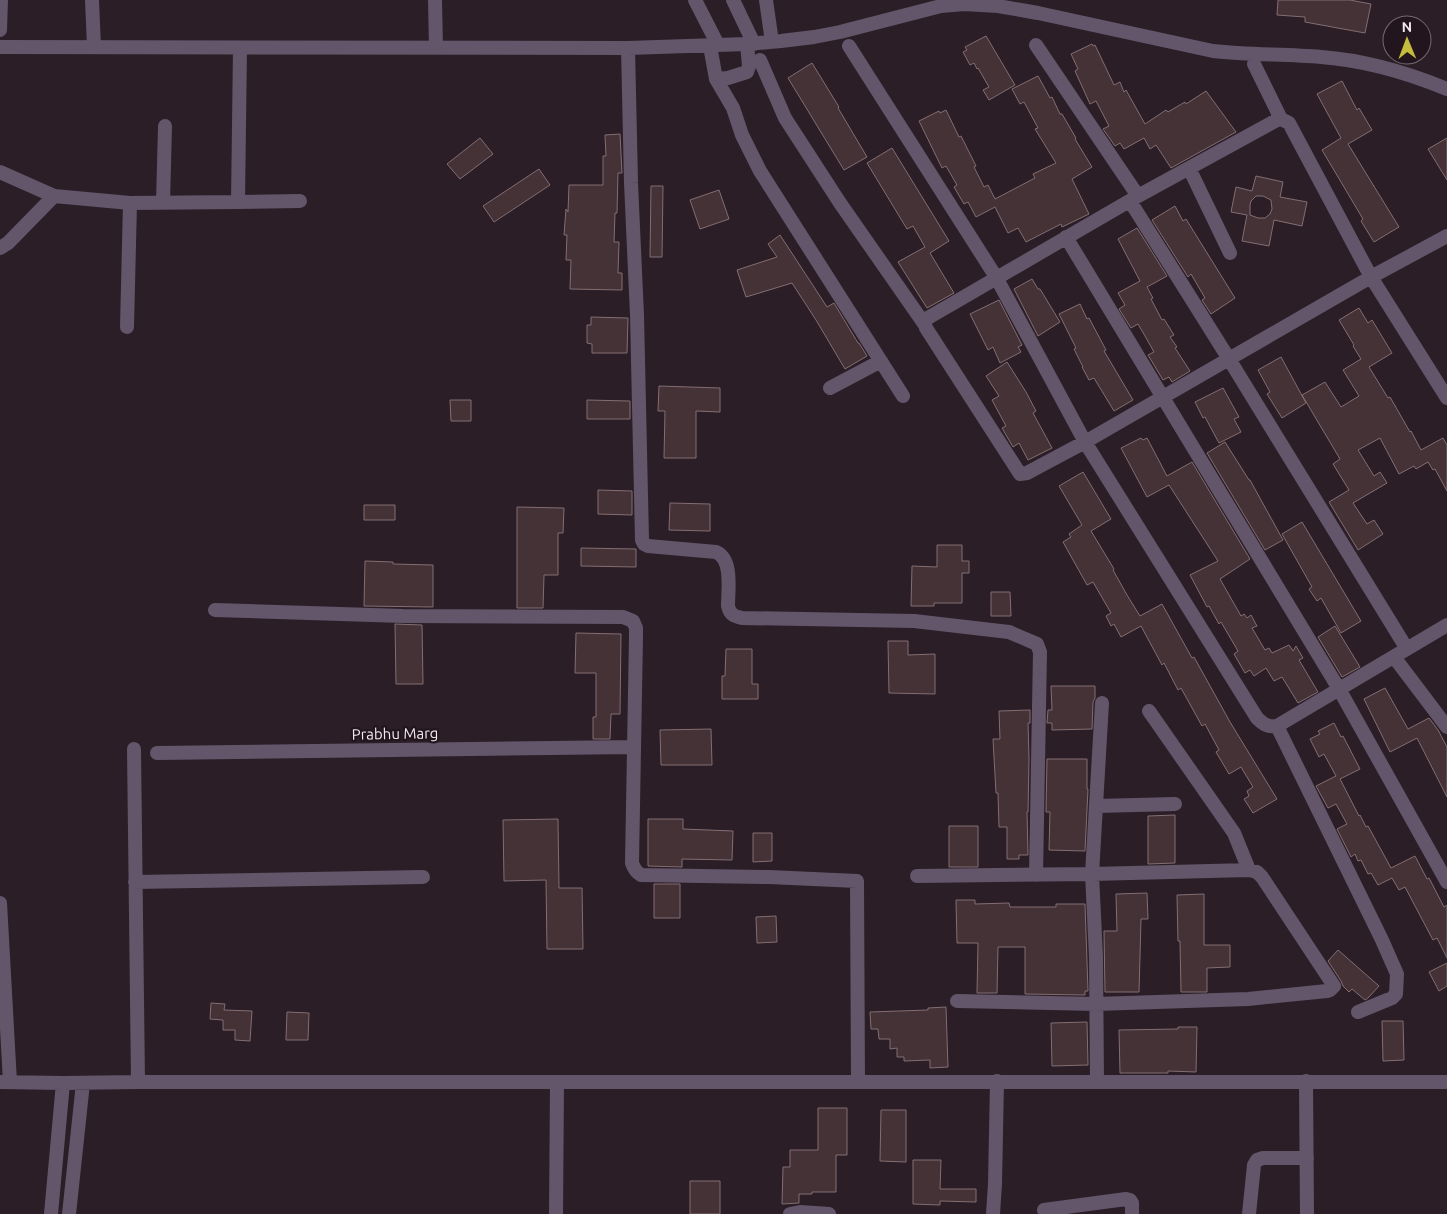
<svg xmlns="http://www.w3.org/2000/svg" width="1447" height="1214" font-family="Ubuntu,sans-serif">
<rect width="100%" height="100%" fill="#2b1e27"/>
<path fill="#443236" stroke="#836e72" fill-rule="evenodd" d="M1278,0H1350L1371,4L1365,33L1305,22V17L1277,15Z
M986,36L1015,85L989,100L983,90L989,87L978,68L977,69L974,63L970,65L963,52L967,50L965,47Z
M1092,44L1093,46L1095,45L1114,85L1120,82L1124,92L1126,90L1145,124L1166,110L1168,112L1185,102L1186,104L1206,91L1236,132L1171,168L1156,145L1150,149L1144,138L1124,149L1120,143L1115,146L1103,129L1109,126L1096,101L1090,104L1075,71L1078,69L1071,54Z
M812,63L839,107L838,108L867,157L844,170L788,78Z
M1038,76L1050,98L1052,97L1060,114H1062L1076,138L1075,139L1092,167L1072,179L1089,214L1062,227L1061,224L1026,242L1018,228L1008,233L995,207L976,217L968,202L964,204L954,187L957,185L946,166L942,168L919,121L939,111L940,113L946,110L959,137L961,136L976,166L974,167L984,187L988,185L995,199L1035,178L1033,174L1056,163L1035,129L1038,128L1024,102L1020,104L1012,89Z
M1342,81L1357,110L1359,108L1372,130L1348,144L1399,227L1374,242L1361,221L1363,219L1322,150L1341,138L1317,94Z
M620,134L622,173H618L617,213H615L614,242H619L618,273H622V290L570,289L571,260H566L567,235H564L566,209L568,212L569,185H603V156H606L605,135Z
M480,138L493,154L460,179L447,164Z
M1447,138V180L1428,149Z
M892,148L949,241L930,253L954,293L927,308L898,262L925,247L913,226L907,229L867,163Z
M539,169L550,185L494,222L483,206Z
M1256,176L1283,182L1280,197L1307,202L1302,226L1274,220L1269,246L1242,241L1247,215L1231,212L1236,187L1252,191ZM1256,196H1263L1271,200L1272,209L1270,214L1265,218H1258L1250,215V205L1251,201Z
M651,186H663L662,257H650Z
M719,190L729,219L700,229L690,200Z
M1175,206L1183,221L1186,219L1235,298L1211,314L1202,300L1205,298L1191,274L1188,277L1152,220Z
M1137,228L1167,276L1147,287L1153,298L1151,299L1162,320L1164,319L1174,335L1170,337L1177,347L1175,348L1190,371L1172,382L1169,377L1163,380L1148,355L1154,352L1145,336L1138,324L1131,328L1119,309L1125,305L1118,293L1140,281L1118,239Z
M780,235L827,307L834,303L858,343H859L867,356L845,369L816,320L792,283L746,297L737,270L777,257L768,244Z
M1032,279L1038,289H1040L1060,322L1038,336L1014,289Z
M999,300L1022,345L1018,347L1021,352L1000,363L993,347L988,350L970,314Z
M1080,304L1087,319L1089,318L1106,350L1104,351L1133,400L1114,411L1094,378L1089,380L1082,367H1083L1074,349L1076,348L1059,314Z
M1359,308L1368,323L1372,320L1392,353L1369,367L1388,398L1390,397L1410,432L1411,431L1421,450L1443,438L1447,445V491L1435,469L1433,470L1428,462L1416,469L1414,466L1399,474L1380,438L1358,450L1374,476L1380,472L1387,483L1353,503L1367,524L1374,520L1383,534L1358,550L1329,502L1349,490L1333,464L1340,459L1302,395L1325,382L1341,407L1359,396L1343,370L1361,359L1353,346L1354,345L1339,320Z
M591,317L628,318L627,353H592V344L587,343V325H591Z
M1281,357L1306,403L1282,418L1267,394L1270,392L1258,370Z
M1007,362L1026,392L1036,411L1033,413L1052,448L1028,460L1019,443L1013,447L1002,428L1006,426L992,400L999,396L986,376Z
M659,386L720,388V412L696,411V458H664L665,411H658Z
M1223,388L1239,417L1234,419L1241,432L1219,443L1205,417L1203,418L1195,402Z
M450,400H471V421H451Z
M587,400L630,401V419H587Z
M1141,438L1143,440L1147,438L1167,476L1192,462L1250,559L1220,579L1241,616L1244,614L1247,618L1251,615L1257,626L1252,628L1265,650L1269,648L1272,653L1289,645L1293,651L1296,646L1303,658L1299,660L1318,692L1298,703L1282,677L1274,681L1266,668L1254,676L1250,670L1245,673L1234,654L1238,651L1221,622L1219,624L1209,606L1207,607L1190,575L1218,561L1169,485L1147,497L1121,448Z
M1225,442L1249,480H1250L1283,540L1265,550L1207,453Z
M1083,472L1111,519L1091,531L1114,569L1113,570L1127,595L1140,616L1162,604L1192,658L1194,657L1230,722L1277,799L1253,813L1244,799L1249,796L1247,791L1253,787L1241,767L1229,774L1216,752L1219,750L1205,724L1202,726L1181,688L1178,690L1164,663L1162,665L1141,626L1121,637L1114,624L1111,626L1106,616L1111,613L1093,582L1087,585L1063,542L1071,537L1069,534L1082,525L1059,486Z
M598,490L632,491V515L598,514Z
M670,503L710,504V531L669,530Z
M364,505H395V520H364Z
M517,507L564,508L563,533H558V575H544L543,608H517Z
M1302,522L1361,621L1341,633L1321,598L1317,601L1309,589L1312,587L1282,534Z
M937,545H962V561H969V573H962V603H934V606H911L912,566L937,567Z
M581,548L636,549V567L581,566Z
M365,561L393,562V564L433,565V607L364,606Z
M991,592H1010L1011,616H991Z
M395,624L422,625L423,684H396Z
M1335,626L1360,667L1342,677L1318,637Z
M576,633L621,634L620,714H611L610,739H593V717H596V673H575Z
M888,641H908V655L935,654V694L889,693Z
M726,649H752V684H758V699H722V676H725Z
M1051,686H1095V698L1093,702L1092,729L1052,730V723H1047L1048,710H1052Z
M1385,688L1408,729L1429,718L1438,730L1447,747V797L1417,738L1390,752L1364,699Z
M1030,710V723H1028L1029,759L1028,812H1027L1028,855H1019V859H1007V827H999L998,793H996L993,739H1000L999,711Z
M1334,723L1341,737L1343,736L1360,769L1340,779L1359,816L1360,815L1366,827L1368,826L1391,868L1415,856L1427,879L1429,878L1444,907L1447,905V958L1437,938L1433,940L1405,887L1399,890L1392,878L1378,885L1371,873L1368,874L1361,860L1358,861L1355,854L1351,857L1337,829L1347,824L1336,804L1328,808L1316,786L1336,776L1324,754L1319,757L1310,739L1320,734L1318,731Z
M711,729L712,765H661L660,730Z
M1047,759H1087V789H1088L1085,851L1049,850L1050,812H1046Z
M1175,815V863L1148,864V816Z
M558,819L559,888H582L583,949H547L546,880L504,881L503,820Z
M648,819H683V829L733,831L732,860L682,859V867L648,866Z
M949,826H978V867H949Z
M753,833H772V861L753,862Z
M654,884H680V918H654Z
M1147,893L1148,919H1141L1139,992H1105L1104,931H1117L1116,894Z
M1204,894V945H1230V967L1207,968V992H1181L1180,941H1178L1177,895Z
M956,900H975V904L1009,903L1010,907H1056V904H1085L1088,991H1085V995L1025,994V947H998L997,993H977L978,943H957Z
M776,916L777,942L757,943L756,917Z
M1338,950L1379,986L1368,998L1365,1000L1352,989L1349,992L1343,986L1341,981L1328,961Z
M1447,963V986L1439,991L1429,972Z
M211,1003L225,1004L224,1010L252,1011L250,1041L235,1040V1030H223V1020L210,1019Z
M946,1007L948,1067L930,1068V1060L904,1061V1057H897V1048L890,1049V1039H879L878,1029H871L870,1012L928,1010V1008Z
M287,1012L309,1013L308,1040H286Z
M1382,1021H1403L1404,1060L1383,1061Z
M1087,1022L1088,1065L1052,1066L1051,1023Z
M1178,1027H1197L1196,1072L1168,1071V1073H1120L1119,1030L1178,1029Z
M818,1108H847V1155H836V1192H812V1194H799V1203L782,1204L783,1167H790V1150H818Z
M881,1110H906V1162L880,1161Z
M913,1160H941L940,1189H976V1202L940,1201V1205L913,1204Z
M690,1181H720V1214H690Z"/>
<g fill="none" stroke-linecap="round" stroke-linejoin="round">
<path stroke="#63566b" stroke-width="14" d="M92,0L94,47
M435,0L436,47
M695,0L718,45
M733,0L754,44
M766,0L772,42
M0,30L1,0
M1036,45L1138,196
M710,46L716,79L733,108L742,135L760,171L903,396
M849,46L996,277L1085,442L1027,473L1020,474L926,328L925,325L926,319L1138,196L1277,120L1281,119L1289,123L1371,277L1447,398
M0,47L628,48L747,44L781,41L814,37L840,32L941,6L964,4L998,6L1038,13L1213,51C1249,55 1285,54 1321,57C1363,60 1408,73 1447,89
M628,48L631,183L637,315L642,540L644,544L648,546L716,552C733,559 728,590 728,606C730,615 734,616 742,618L914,621L1009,632L1037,644L1040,652L1036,875
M760,60L785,118L840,203L925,325
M1254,64L1281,119
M716,79L728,78L747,72L749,66L747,44
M1189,168L1230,253
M0,172L54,196
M1130,201L1229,359L1407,649
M238,202L300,201
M163,203L165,126
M1447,236L1371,277L1085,442L1257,718C1264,725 1268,727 1277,726L1447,625
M1066,237L1339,689L1447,882
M0,248L8,243L54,196L130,203L238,202L240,48
M127,327L130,203
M830,388L881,361
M215,610L403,616L623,617L633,621L636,628V636L632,863C634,869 636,872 641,875L769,877L857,881L858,1081
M1394,657L1447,727
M1149,711L1234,833L1249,870
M1277,726L1382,940L1397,974L1396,994L1392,998L1358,1012
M134,749L138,1082
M157,753L634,747
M1096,806L1175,804
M917,876L1092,874L1249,870L1257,872L1262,877L1334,986L1330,990L1327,991L1248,999L1096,1004L957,1001
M135,882L423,877
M0,903L10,1082
M1097,1081L1096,957L1092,874L1102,703
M1306,1081L1307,1214
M0,1082L63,1083L138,1082H1447
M1044,1210L1126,1199L1130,1200L1132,1203V1214
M51,1214L63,1083
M69,1214L83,1083
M556,1214L557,1082
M790,1214L800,1212L829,1214
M993,1214L995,1184L997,1081
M1249,1214L1254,1165L1257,1160L1263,1158H1307"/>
</g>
<g text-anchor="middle" stroke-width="4.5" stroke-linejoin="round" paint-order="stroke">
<g font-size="15" fill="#f2e9ef" stroke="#22151d">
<text transform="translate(395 734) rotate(-1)" y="5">Prabhu Marg</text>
</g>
</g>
<g transform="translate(1407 40) rotate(359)"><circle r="24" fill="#22151d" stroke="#756a71"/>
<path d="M0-4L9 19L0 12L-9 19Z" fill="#c5bc3d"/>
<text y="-8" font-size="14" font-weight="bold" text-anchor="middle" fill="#f2e9ef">N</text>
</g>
</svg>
